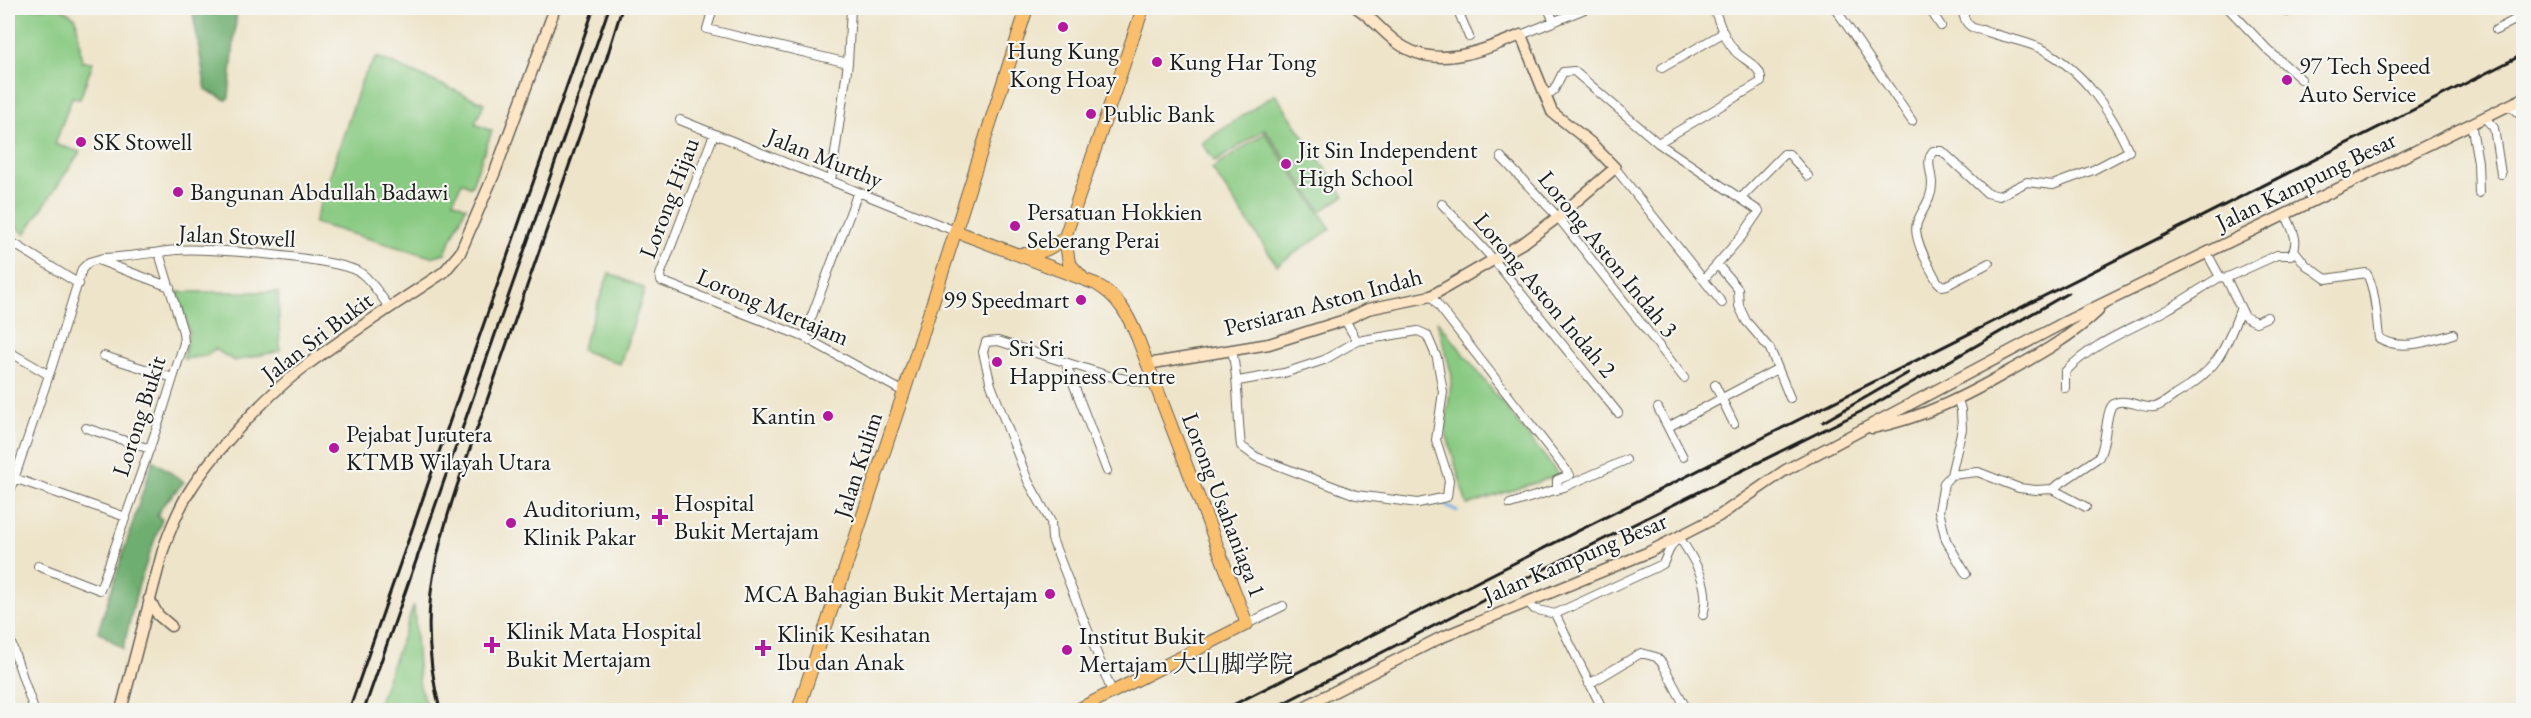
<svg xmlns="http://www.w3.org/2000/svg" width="2531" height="718" font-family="'EB Garamond','Noto Serif SC',serif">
<rect width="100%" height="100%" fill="#f6f6f2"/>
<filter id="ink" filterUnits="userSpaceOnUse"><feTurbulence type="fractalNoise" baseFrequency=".0167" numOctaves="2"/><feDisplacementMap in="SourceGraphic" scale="12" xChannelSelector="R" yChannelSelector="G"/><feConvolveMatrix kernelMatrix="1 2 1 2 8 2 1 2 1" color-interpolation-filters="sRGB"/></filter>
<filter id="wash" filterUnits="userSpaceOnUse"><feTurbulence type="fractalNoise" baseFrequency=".008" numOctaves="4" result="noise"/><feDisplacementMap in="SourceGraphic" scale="24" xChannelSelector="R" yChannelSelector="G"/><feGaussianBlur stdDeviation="1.35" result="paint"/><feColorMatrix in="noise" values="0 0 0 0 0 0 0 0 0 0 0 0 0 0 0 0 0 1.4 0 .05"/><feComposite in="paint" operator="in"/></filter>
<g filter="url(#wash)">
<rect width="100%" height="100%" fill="#eee4c9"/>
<path fill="#89ca82" stroke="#52734f" stroke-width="1.5" d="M8,8H61L76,18L82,62H93L80,99L72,97L55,144L80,152L25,234L8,221Z
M377,57L484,103L475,124L492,131L471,187L462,182L453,201L466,207L445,253L431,257L314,223L363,77Z
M1275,94L1344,196L1321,211L1265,129L1215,162L1202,143Z
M1265,133L1331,229L1277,265L1212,169Z
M609,273L645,289L620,364L581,350Z
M177,292H278L280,351L234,361L215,349L206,356L183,359L189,332Z
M1437,320L1559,475L1467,505L1445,429L1452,376Z
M414,605L419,682L427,710H376Z"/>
<path fill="#6eae70" stroke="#456546" stroke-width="1.5" d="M192,8H237L229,97L226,100L206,90Z
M153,460L184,482L163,505L157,516L162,519L138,587L123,649L98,631Z"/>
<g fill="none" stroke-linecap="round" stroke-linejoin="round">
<path stroke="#6faae0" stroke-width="3" d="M1243,455L1253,458
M1441,502L1457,511"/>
</g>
</g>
<g filter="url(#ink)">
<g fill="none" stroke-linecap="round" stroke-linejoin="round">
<g stroke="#666259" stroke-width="10">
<path id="street" d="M713,8L707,29L848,63
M1457,8L1469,37
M1548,8L1554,22
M1835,8L1912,121
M1929,8L1941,26
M1962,8C1964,21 1968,29 1982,30C2002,38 2025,40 2044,50C2085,72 2110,111 2129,151L2093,170L2058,183L2053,185L2027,182L1999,196L1987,193L1942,151H1933C1925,161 1932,172 1932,184C1932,200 1922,209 1917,223C1912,238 1930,268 1937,281L1942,286L1947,285L1989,263
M2228,8L2268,50L2301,79
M2286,8L2287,12
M2496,30L2524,15
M1521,35L1587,8
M1662,68L1723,33
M1546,96L1554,90L1563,72L1574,71L1658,143L1759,211L1742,236L1704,279
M2509,105L2524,118
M2484,117L2494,128L2501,174
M680,120L955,231
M2471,123L2478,162L2479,193
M714,134L660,275L661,281L804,337L904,392
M1658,143L1761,82C1763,66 1744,61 1735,51C1724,38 1719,23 1714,8
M1501,157L1558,217L1684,378
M1615,168L1722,303
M831,181L848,63L851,8
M1741,198L1784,154H1789L1808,176
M1442,204L1494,260L1618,413
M8,240L79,284
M2294,250L2306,265L2326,279L2366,273C2375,285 2377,321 2379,338C2401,352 2429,341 2453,334
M2207,253L2220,277L2226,278L2245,317L2256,322L2267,317
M98,260L170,287
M1717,264L1738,289L1739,306L1746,321L1770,349L1790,398
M2226,278L2277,255H2291C2301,241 2291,228 2286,215
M1431,296L1570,475L1557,480V490
M1345,320L1357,341
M804,337L858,192
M1232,350C1239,382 1237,413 1241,446L1256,457L1356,495L1418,503L1447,497L1449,480L1436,440L1443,392L1437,358L1427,335L1418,331L1357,341L1324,360L1284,373L1238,381
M8,351L49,375
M104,356L173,378
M1065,362L1107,471
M1715,385L1734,424
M2065,388V372C2093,342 2133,329 2168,309C2186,299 2203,287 2220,277
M1958,400L1961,410L1962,429L1951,475L1944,483L1939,511L1946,540L1966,574
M1658,408L1683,457
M1668,427L1777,369
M86,428L150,449
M1951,475L1978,472L2019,488L2036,490L2052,489L2086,507
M8,476L126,517
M2052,489L2099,457C2107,442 2105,418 2111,407C2119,394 2144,410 2155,407C2162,405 2169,399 2175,395C2215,372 2225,352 2240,310
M8,497L52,366L82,269L89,262L103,258C128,257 151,253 176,250C205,247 339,258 361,273C373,282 381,297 390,308
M1510,504L1564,487L1626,460
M38,566L100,590L162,413L184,343L183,332L159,253
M1528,602L1534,609L1555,614L1603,710
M1555,614L1663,564L1671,546L1679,537C1694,559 1712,587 1703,615
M1247,624L1283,606
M8,634L34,710
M1589,684L1641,653L1656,657L1662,663L1687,710
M1112,692L1052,539L1051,522L1028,481L991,385L983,352L986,342L998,341L1109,376L1155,384"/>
</g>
<g stroke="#666259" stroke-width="13">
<path id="secondary" d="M1147,364L1269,344L1345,320L1368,309L1431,296L1526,241L1558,217L1615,168L1591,143L1552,112L1521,35C1481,51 1434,72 1395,41C1382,31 1371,17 1357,8
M1872,428C1923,418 1966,396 2011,370C2042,353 2073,335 2098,311
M149,599L158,615L171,626
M121,710L163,550C170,530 178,510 189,492C214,452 263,399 300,370C346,335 396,304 444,272L460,253L495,172L555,8
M1298,710L1440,638L1649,552L1719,516L1784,471L2067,321L2524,98"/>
</g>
<g stroke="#666259" stroke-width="14">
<path id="primary" d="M955,231L1096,284C1119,297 1128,315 1138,339L1247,624L1077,710
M1020,254C1039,255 1051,249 1065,237
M1082,277L1069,263L1065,237L1143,8
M798,710L904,392L1027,8"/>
</g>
<use href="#street" stroke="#fff" stroke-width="8"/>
<use href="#secondary" stroke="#fde5c5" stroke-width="10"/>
<use href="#primary" stroke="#f9bf6d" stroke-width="12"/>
<path stroke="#1c1c1c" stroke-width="3" d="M1823,422L1908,373
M349,710L594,8
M364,710L609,8
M440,710C419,625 430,568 457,486L606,60L622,8
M1223,710L2524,54
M1270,710L1560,561L1864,410L2068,293"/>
</g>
</g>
<g fill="#b5179e" stroke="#f6f6f2" stroke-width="2">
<circle cx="1063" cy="27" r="6"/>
<circle cx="1157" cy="62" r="6"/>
<circle cx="2287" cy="80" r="6"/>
<circle cx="1091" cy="114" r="6"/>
<circle cx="81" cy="142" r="6"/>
<circle cx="1286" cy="164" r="6"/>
<circle cx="178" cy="192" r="6"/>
<circle cx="1015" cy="226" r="6"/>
<circle cx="1081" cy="300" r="6"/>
<circle cx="997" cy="362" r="6"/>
<circle cx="828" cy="416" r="6"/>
<circle cx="334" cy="448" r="6"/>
<path d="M657 508h6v6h6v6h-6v6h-6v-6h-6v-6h6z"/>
<circle cx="511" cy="523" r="6"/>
<circle cx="1050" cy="594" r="6"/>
<path d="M489 636h6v6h6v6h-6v6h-6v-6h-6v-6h6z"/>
<path d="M760 639h6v6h6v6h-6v6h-6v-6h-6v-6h6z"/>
<circle cx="1067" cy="650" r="6"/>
</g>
<g text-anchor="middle" stroke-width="4.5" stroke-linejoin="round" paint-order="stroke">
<g font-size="24" fill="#1c1c1c" stroke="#f6f6f2" text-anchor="start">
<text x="1063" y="59" text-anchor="middle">Hung Kung<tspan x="1063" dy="28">Kong Hoay</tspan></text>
<text x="1169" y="70">Kung Har Tong</text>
<text x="2299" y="74">97 Tech Speed<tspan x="2299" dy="28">Auto Service</tspan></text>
<text x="1103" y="122">Public Bank</text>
<text x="93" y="150">SK Stowell</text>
<text x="1298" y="158">Jit Sin Independent<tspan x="1298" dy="28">High School</tspan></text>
<text x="190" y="200">Bangunan Abdullah Badawi</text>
<text x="1027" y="220">Persatuan Hokkien<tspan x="1027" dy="28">Seberang Perai</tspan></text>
<text x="1069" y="308" text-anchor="end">99 Speedmart</text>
<text x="1009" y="356">Sri Sri<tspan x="1009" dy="28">Happiness Centre</tspan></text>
<text x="816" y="424" text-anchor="end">Kantin</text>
<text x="346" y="442">Pejabat Jurutera<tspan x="346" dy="28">KTMB Wilayah Utara</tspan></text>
<text x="674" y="511">Hospital<tspan x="674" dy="28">Bukit Mertajam</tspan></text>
<text x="523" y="517">Auditorium,<tspan x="523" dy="28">Klinik Pakar</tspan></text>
<text x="1038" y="602" text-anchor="end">MCA Bahagian Bukit Mertajam</text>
<text x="506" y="639">Klinik Mata Hospital<tspan x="506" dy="28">Bukit Mertajam</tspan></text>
<text x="777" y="642">Klinik Kesihatan<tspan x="777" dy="28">Ibu dan Anak</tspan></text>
<text x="1079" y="644">Institut Bukit<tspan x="1079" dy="28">Mertajam 大山脚学院</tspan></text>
</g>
<g font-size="24" fill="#1c1c1c" stroke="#f6f6f2">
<text transform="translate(825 158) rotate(22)" y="8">Jalan Murthy</text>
<text transform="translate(2306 181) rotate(-26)" y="8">Jalan Kampung Besar</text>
<text transform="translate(669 198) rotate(-69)" y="8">Lorong Hijau</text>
<text transform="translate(237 236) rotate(3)" y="8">Jalan Stowell</text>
<text transform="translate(1608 254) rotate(51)" y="8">Lorong Aston Indah 3</text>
<text transform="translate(1545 295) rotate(50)" y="8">Lorong Aston Indah 2</text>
<text transform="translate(1323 302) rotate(-15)" y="8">Persiaran Aston Indah</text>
<text transform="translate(773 307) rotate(23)" y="8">Lorong Mertajam</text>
<text transform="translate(317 337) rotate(-37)" y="8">Jalan Sri Bukit</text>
<text transform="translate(139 416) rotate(-72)" y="8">Lorong Bukit</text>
<text transform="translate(858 465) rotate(-72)" y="8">Jalan Kulim</text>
<text transform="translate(1224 505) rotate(69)" y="8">Lorong Usahaniaga 1</text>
<text transform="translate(1575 558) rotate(-23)" y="8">Jalan Kampung Besar</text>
</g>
</g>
<rect width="2531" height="718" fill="none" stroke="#f6f6f2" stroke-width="30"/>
</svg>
